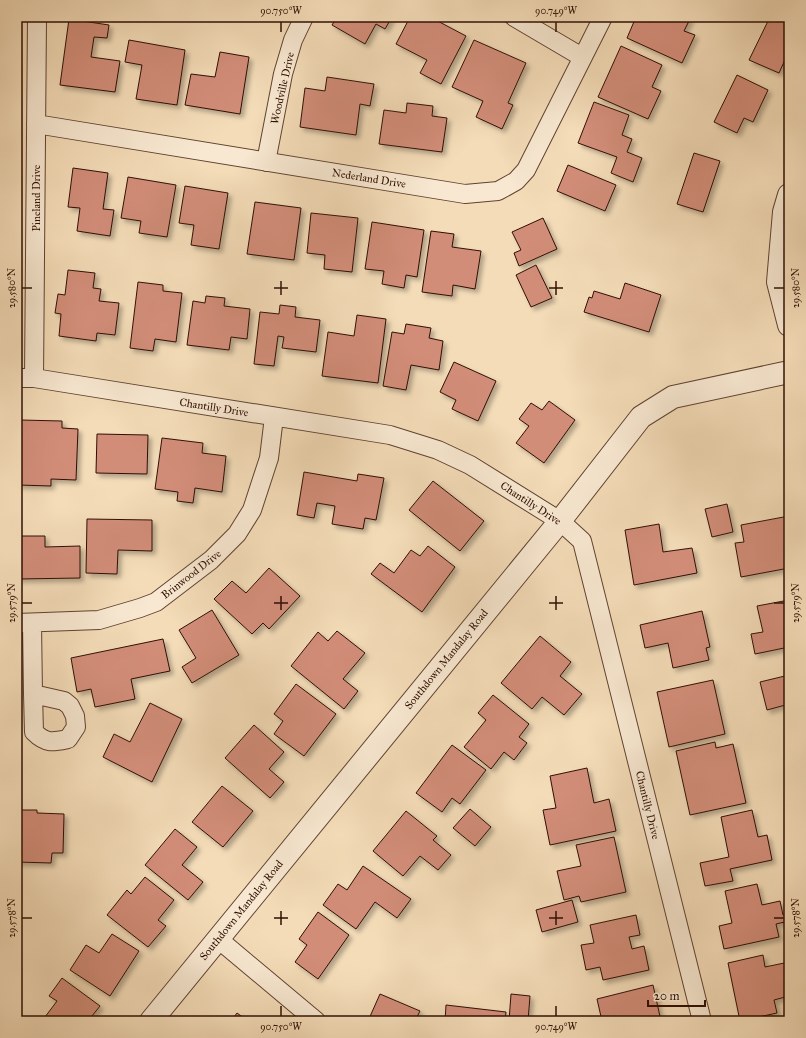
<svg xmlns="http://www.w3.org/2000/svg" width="806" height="1038" font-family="'IM FELL Great Primer',serif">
<defs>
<filter id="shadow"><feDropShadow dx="3.5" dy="3.5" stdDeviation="2" flood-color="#0004"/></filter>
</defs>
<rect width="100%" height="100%" fill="#f4dcb8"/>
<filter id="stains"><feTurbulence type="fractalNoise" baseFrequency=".005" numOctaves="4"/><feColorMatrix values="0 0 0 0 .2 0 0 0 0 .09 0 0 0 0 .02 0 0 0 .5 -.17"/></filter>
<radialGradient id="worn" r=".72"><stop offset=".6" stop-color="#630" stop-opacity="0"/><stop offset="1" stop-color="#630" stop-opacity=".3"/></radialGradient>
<path fill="#d28d79" stroke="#2f0f03" filter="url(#shadow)" d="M337,17H392L385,29L376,24L365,44L332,25Z
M410,17H430L466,36L441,84L420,73L427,60L396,44Z
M636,17H639L650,22L652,17H691L684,31L695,35L682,63L627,38Z
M770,17H789V51L779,73L749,60Z
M69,19L109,25L107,38L94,37L91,57L120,61L115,92L60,85Z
M129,40L185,50L177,105L136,99L142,65L125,62Z
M474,40L526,63L508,103L513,105L502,129L476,117L483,101L452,87Z
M621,46L662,65L652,87L661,91L648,119L598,97Z
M220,52L249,57L240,114L185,105L191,74L215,77Z
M737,75L768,90L753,122L744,118L737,133L714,122Z
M327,77L374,84L370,106L360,104L356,135L300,127L305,88L325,91Z
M594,102L629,115L622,135L632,139L627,152L642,158L633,182L611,173L617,157L578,143Z
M407,103L433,106L432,116L447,118L442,152L379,144L384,110L406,113Z
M694,153L720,161L703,212L677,204Z
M568,165L616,185L605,211L557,191Z
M73,168L108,173L103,209L114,210L110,236L77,231L80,208L68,207Z
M128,177L176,185L167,237L139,233L141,221L121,218Z
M185,186L228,193L219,249L191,245L194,225L179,223Z
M255,202L301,208L294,260L247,254Z
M311,213L358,218L352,272L324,269L325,255L307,253Z
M543,218L557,249L519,266L514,253L521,250L512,232Z
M372,222L424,230L417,277L406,275L404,288L382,284L384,271L365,269Z
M431,231L454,234L452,247L481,251L475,289L453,285L452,296L422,292Z
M536,265L552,298L531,307L516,275Z
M68,270L95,273L93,288L101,289L99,301L119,303L115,335L97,333L96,341L59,336L61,314L55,313L58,294L65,295Z
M138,282L163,285V291L182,293L176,342L155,339L153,351L130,348Z
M625,283L661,295L649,332L584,312L589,297L592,298L594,291L620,299Z
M206,296L225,298L224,306L250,309L247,339L231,337L229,350L187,345L193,301L205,303Z
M280,305L296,307L295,317L320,320L316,352L282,348L284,337L278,336L274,366L254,364L260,312L279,314Z
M357,315L386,319L378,383L322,376L328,332L354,336Z
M406,324L431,328L429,338L443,341L439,370L411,365L406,390L383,386L392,332L404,334Z
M454,362L496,381L478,421L452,409L456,400L440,392Z
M549,401L575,420L544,463L516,443L529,426L519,419L531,403L542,410Z
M20,420L62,421V428L78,429L76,480L51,479V486L18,485Z
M97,434L148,435L147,474L96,473Z
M162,438L203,443L202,453L226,456L222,492L195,488L193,503L177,501L178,492L155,489Z
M304,472L357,481L358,474L384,478L376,520L365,518L363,529L332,524L335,506L317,503L314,518L297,515Z
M433,481L484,521L460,551L409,510Z
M727,504L733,532L712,537L705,509Z
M789,516V568L741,577L735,543L744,542L741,525Z
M87,519L152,520V551L118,550L117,574L86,573Z
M659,524L663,552L692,548L697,573L634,585L625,530Z
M17,536H45V547L80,546V578L17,579Z
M428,546L455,567L422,612L371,574L380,563L394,573L411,550L420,556Z
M269,568L300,596L269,629L263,623L252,634L214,599L232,581L246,593Z
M789,600V647L755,654L751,634L763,632L757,606Z
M212,610L239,655L192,683L182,667L196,658L179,630Z
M702,611L710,647L706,648L709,660L673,668L668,643L645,648L640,625Z
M337,631L365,653L343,679L358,691L344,709L291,666L318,632L328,641Z
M540,636L571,662L560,676L582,694L564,715L542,697L532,709L501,683Z
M163,639L170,671L131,679L135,699L95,707L91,689L77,692L71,658Z
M789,656V673L785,657Z
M789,675V704L767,710L760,682Z
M713,680L725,734L669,747L657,692Z
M296,684L336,714L304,756L274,734L283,721L274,714Z
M493,695L529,724L519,737L527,743L514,760L504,752L491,769L464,747L486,720L478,713Z
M150,703L182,719L152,782L103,757L114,734L130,742Z
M254,725L284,752L269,769L284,782L270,798L225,758Z
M715,742L716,748L733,744L746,803L690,815L676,751Z
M452,745L486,770L460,804L452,798L442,812L416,793Z
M587,768L594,803L609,799L616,831L550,845L543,810L556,808L550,776Z
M222,786L253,811L223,847L192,822Z
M470,809L491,827L475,846L453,828Z
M17,810H37V813L64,814L63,853H52L51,863L17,862Z
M752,810L758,837L767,835L772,860L730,869L733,881L705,886L700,863L729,857L721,817Z
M406,811L437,836L433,840L451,855L438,870L420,856L403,876L373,851Z
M175,829L197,847L182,865L203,882L188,900L145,865Z
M614,837L626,892L581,902L579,896L564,900L557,871L581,866L576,845Z
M363,866L411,899L397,918L375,902L356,929L323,905L338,884L347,890Z
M145,877L174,900L158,920L166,926L148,947L107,915L127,890L131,894Z
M757,884L762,905L780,901L783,915L789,914V921L776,924L779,937L724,949L719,926L732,923L725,891Z
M572,900L578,922L542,932L536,910Z
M318,912L349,935L318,979L295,962L307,945L299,939Z
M636,915L640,935L629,937L632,949L644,946L649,970L603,980L600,967L586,970L581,945L594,943L590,925Z
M112,934L139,951L110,996L70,970L86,945L99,953Z
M763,955L765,967L789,962V996L774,1000L777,1013L740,1021L728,963Z
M62,978L100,1006L88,1021H42L57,1001L49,996Z
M653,985L661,1021H602L597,999Z
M380,994L420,1011L415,1021H368Z
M511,994L530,996L528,1021H509Z
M446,1005L506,1012L505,1021H445Z
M237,1013L248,1021H231Z"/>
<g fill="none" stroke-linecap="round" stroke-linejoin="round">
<g stroke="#604230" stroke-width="20">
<path id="minor" d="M514,17L582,57
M36,124L465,194L498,191L516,181L526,170L603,17
M266,162L283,74L293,40L304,17
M17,378H34L390,435L438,450L470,465L560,521L582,541L702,1021
M34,378L37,17
M17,623L99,620L140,608L156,602L211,560L237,534L252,510L269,458L274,417
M32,623L33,694
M33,694L64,701L70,706L75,716L76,727L68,739C53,742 46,744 34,732Z
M217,938L316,1021"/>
</g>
<g stroke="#604230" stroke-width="24">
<path id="tertiary" d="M789,195L784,212L778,282L789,325
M151,1021L560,521L641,417L673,397L789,372"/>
</g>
<use href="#minor" stroke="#f8e8d1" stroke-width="18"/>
<use href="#tertiary" stroke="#f8e8d1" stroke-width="22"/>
</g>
<path fill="none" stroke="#2f0f03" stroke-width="1.5" d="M281,22V32M556,22V32M281,281V295M556,281V295M22,288H32M274,288H288M549,288H563M774,288H784M281,596V610M556,596V610M22,603H32M274,603H288M549,603H563M774,603H784M281,911V925M556,911V925M22,918H32M274,918H288M549,918H563M774,918H784M281,1006V1016M556,1006V1016"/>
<g text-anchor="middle" stroke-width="3" stroke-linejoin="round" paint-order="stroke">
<g font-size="11" fill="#2f0f03" stroke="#f8e8d1">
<text transform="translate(282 88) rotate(-77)" y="4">Woodville Drive</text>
<text transform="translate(369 178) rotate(9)" y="4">Nederland Drive</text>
<text transform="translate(36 198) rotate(-90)" y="4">Pineland Drive</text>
<text transform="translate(214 407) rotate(9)" y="4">Chantilly Drive</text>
<text transform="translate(531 503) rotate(33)" y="4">Chantilly Drive</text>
<text transform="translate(191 574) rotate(-38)" y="4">Brinwood Drive</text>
<text transform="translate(446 659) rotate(-51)" y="4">Southdown Mandalay Road</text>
<text transform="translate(648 805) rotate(76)" y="4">Chantilly Drive</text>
<text transform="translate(241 910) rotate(-51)" y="4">Southdown Mandalay Road</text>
</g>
</g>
<rect width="806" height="1038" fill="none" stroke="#f4dcb8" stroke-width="44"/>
<path d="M648 1000v6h57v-6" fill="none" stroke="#2f0f03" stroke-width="2"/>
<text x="654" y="1000" font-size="12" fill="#2f0f03" stroke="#f8e8d1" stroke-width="3" paint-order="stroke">20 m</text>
<rect x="22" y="22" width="762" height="994" fill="none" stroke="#2f0f03" stroke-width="1.5"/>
<g font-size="10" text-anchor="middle" fill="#2f0f03">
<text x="281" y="14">90.750°W</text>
<text x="556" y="14">90.749°W</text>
<text transform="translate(11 288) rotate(-90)" y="4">29.580°N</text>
<text transform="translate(795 288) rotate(-90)" y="4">29.580°N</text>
<text transform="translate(11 603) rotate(-90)" y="4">29.579°N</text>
<text transform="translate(795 603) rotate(-90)" y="4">29.579°N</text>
<text transform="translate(11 918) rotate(-90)" y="4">29.578°N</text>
<text transform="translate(795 918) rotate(-90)" y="4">29.578°N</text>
<text x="281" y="1030">90.750°W</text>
<text x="556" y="1030">90.749°W</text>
</g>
<rect width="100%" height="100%" filter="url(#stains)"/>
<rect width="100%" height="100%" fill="url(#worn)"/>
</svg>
